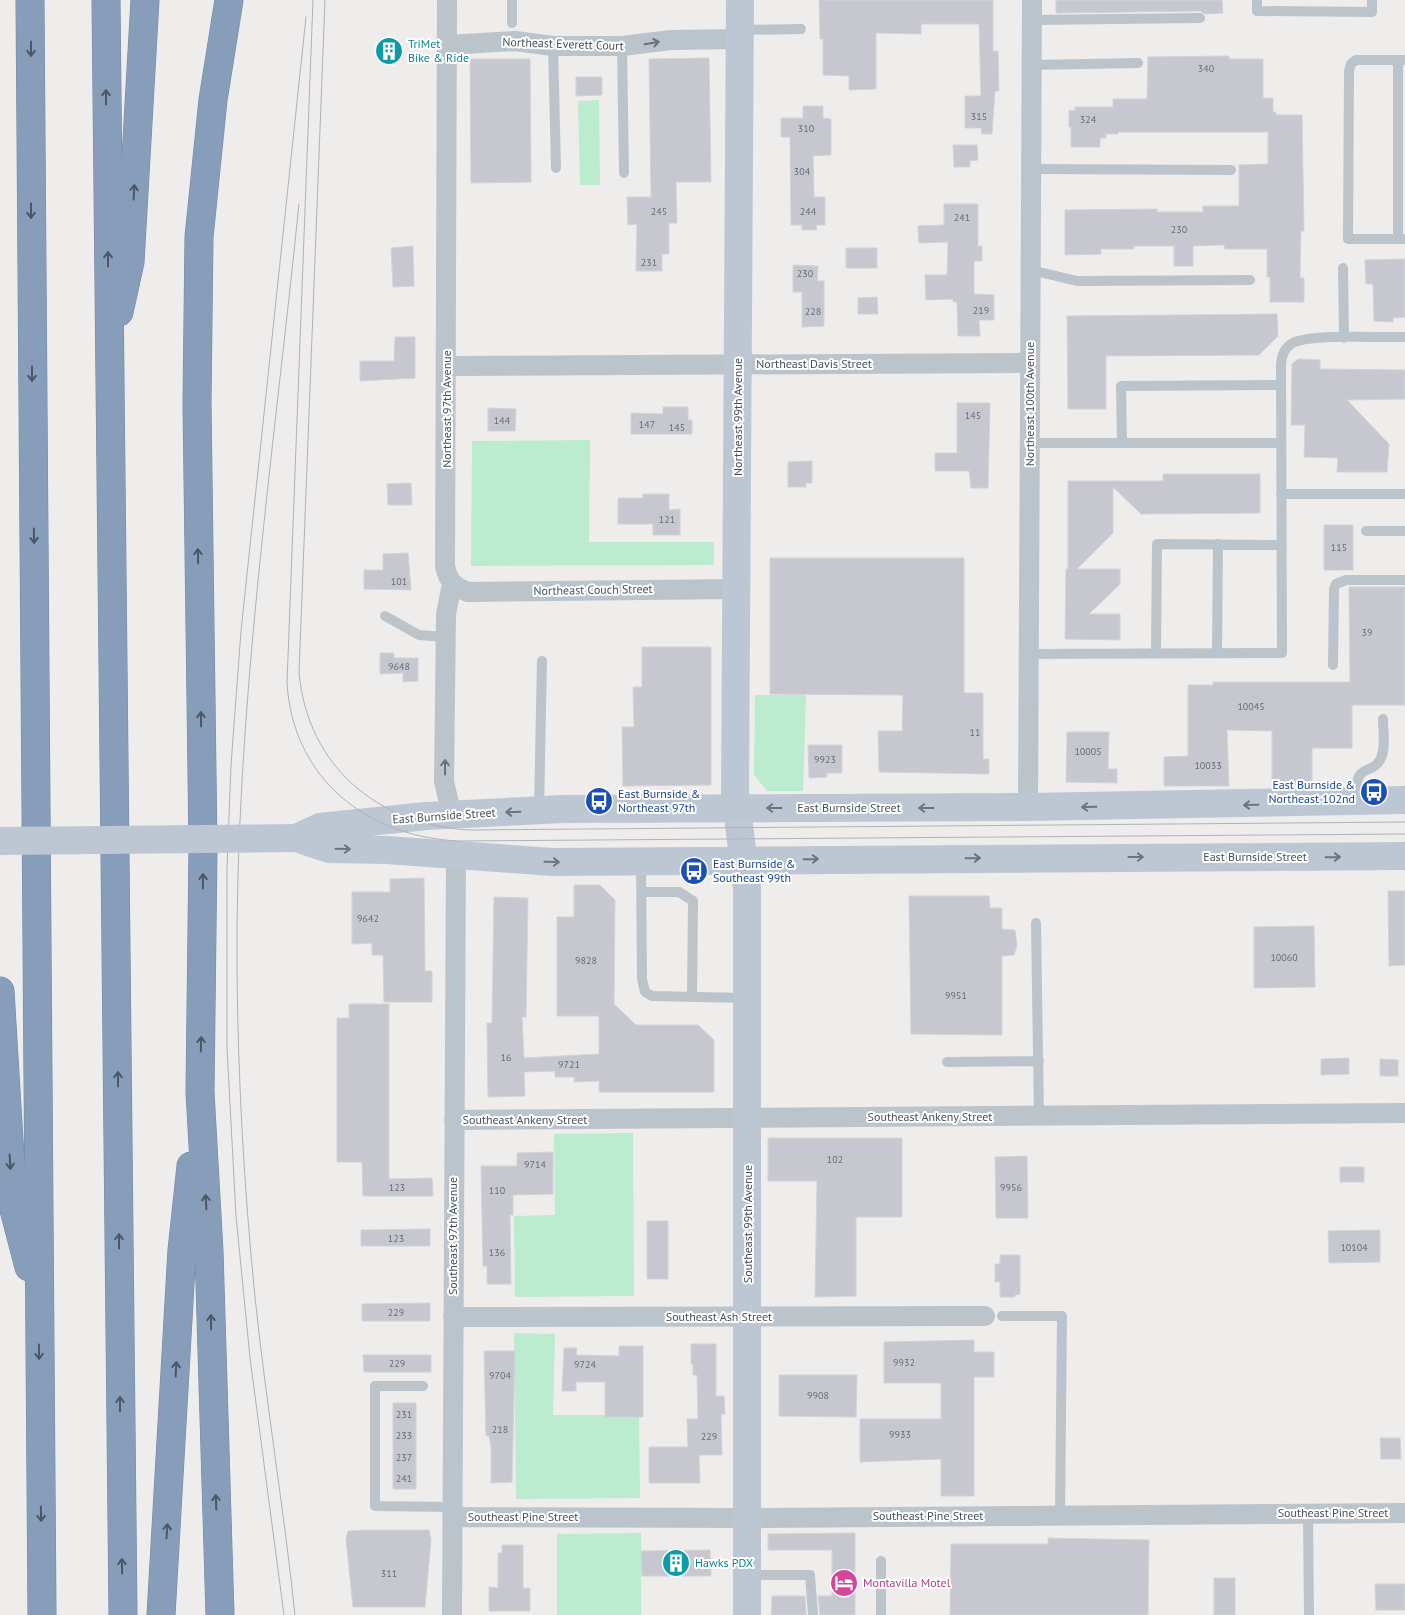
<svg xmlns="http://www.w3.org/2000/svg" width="1405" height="1615" font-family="'PT Sans',sans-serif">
<rect width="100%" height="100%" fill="#efecec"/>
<path fill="#bbeccf" d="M599,100L600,185H580L578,101Z
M590,440L589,542H714V565L471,566L472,441Z
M755,695H806L803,791H767L754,775Z
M633,1133L634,1296L515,1297L514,1216L555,1215L554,1134Z
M514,1333L555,1334L553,1415H639L640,1498L516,1499Z
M641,1533V1615H557V1534Z"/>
<path fill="#c7c8cf" stroke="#d1d3d8" d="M819,0H993V51H998L999,91H995L992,134H982L981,128H965V96H981L979,24H921V34L876,33V89L849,90V76L823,75V39H820Z
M1056,0H1222L1223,13L1205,14L1200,11L1056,13Z
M1229,56V59H1263V98H1273V112H1276V115H1302L1304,231H1301L1300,278H1304V302H1270V277H1267V249H1225L1224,245L1193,246V266H1174V246H1134V249H1101V254L1065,255V210L1157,209V212H1203V206H1239V165L1268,164V132H1118V134H1106V138H1100V147H1071V127H1069V110L1075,111V107H1113V99H1147L1148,57Z
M709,58L711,182H676L677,223H669V254H662V271H636L637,224L628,225L627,197H651L649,59Z
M470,59H530L531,182L471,183Z
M576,77H602V95L576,96Z
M803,106H823V118L831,119V155L813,156L814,197H825V225H816L817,230H802V225H791L790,137H781V118H803Z
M953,145H977L978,160L970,161V167H954Z
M944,204H978V246H982V261H974V294L994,295V320H979L980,336H958L957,302H953V299L926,300L925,275H947L948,242L919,243L918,226L944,225Z
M413,246L414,286L393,287L391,248Z
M846,248H877V268H846Z
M1405,259V317L1393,318V322L1374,321L1373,284H1366L1365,260Z
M793,265L818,266L817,281H824V326L802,327V292H793Z
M877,297L878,314H858V298Z
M1277,314L1278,336L1259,355L1106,356V409H1068L1067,316Z
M395,337H415V378L360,381V361H394Z
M1298,359L1320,360V369L1405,370V399L1347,400L1389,444L1387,472H1337L1338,458L1304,457L1305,425H1291L1292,364Z
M957,403H990L988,488H971L969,471H935V453H957Z
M663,407H688V420H692V434H631V413L663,414Z
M488,408L516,409L515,431H488Z
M812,461V483H806V487H788V462Z
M1163,474H1260V513L1141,514L1113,487V533L1077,569H1120V584L1089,614H1120V640L1065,639L1066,569H1068V481H1163Z
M411,483L412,505H388L387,484Z
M643,494H669V510L680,509V535H653V524H618V498H643Z
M1324,525H1353V570H1324Z
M408,553L411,590L364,589V570H383V554Z
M770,558H964V693H983V759H989V774L879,772L878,731H902L903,695L770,694Z
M1349,587H1405V705H1352V748H1312V785H1272V731L1227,730L1229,786H1164V757L1188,756V685H1213V682H1350Z
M642,647H711V785L623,786L622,727H634L633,687H642Z
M380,653H394V658H418V681L403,682V673L380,674Z
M1067,732H1109L1108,769H1117V783L1066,782Z
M808,745H842V773H827V777L809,778Z
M424,878L425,971H432V1002H384L383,955H372V943L352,944V892H390V879Z
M574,885H600L615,900L614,1004L636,1025H698L714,1040V1092H599V1081L574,1082V1077H555V1071L524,1072L525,1096L488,1097L487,1023H492L494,897L528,898L526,1017H522L524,1058L599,1054V1016H557V917H574Z
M1388,891H1405V965L1389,966Z
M909,896H989L990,908H1002V929L1015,930L1017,946L1014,955L1002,956V1035L911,1034Z
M1314,926L1315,987L1254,988V927Z
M349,1004H389V1179L432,1178L433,1196H363L362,1162H337V1018H349Z
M1349,1058V1074L1321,1075V1059Z
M1380,1059L1398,1060V1076H1380Z
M768,1138H902V1217H856V1296L815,1297L817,1181H768Z
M553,1152V1194L513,1195V1215H510L511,1284H487V1266H483L481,1166H517V1153Z
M1027,1156L1028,1218H996L995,1157Z
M1340,1167H1364V1182H1340Z
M647,1221H668V1279H647Z
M430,1229V1246H361V1230Z
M1380,1230V1262L1329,1263L1328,1231Z
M1000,1255H1020V1294L1015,1295V1297H1000V1282H995V1264H1000Z
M430,1303V1321H362V1304Z
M974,1340V1352H994V1377H974V1496H941V1459L860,1462V1419H941V1383H884V1342Z
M691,1344H716V1396H724L725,1414H721L722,1455H699L700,1483H649V1447H688L687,1419H698L697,1375H693V1364H691Z
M619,1346H643V1417H605V1382H576V1391H562L564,1348H577L576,1355L619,1356Z
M484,1351H515L512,1482L491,1483V1446L489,1436H486Z
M363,1355H431V1372H364Z
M779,1375H857L856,1417L779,1416Z
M393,1403H416V1489H393Z
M1380,1438H1400L1401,1459H1381Z
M365,1530H429L431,1540L425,1607H353L346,1539L348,1531Z
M855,1533V1615H820L818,1596H832V1550H768V1534Z
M1048,1538L1149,1540L1148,1615H950L951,1544H1048Z
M502,1545H523V1588H530V1611H489V1587L498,1588V1553H502Z
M710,1550L711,1576H642L641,1551Z
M1214,1578H1235V1615H1214Z
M1375,1584H1405V1610H1376Z
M772,1596H805L806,1615H771Z"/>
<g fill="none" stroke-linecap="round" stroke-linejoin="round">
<g stroke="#7189a5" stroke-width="29">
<path id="highway" d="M30,0L42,1615
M106,0L123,1615
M119,312L130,262L145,0
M0,991L13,1206L29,1267
M161,1615L182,1250L191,1166
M220,1615L209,1251L200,1092L203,848L197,402L199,237L213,100L229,0"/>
</g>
<path stroke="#bbc4cb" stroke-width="10" d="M1257,0V11L1372,12V0
M1032,20L1200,18
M512,23V0
M741,30L801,29
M553,46L556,168
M622,46L624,173
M1405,60H1356L1351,64L1349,71L1348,239H1405
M1032,65L1138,63
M1032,169L1231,170
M1398,239V60
M1343,268L1344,338
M1031,270L1077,281L1250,280
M1030,443H1281
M1122,443L1121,386L1281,385
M1281,494H1405
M1366,531H1405
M385,616L419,635L445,637
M1156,653L1157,544L1282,545
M1217,653L1218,544
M1029,654L1282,653L1281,364C1282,355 1284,349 1291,344C1306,333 1383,338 1405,337
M1333,665L1334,589L1336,584L1346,580H1405
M1355,801C1355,758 1372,778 1381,758C1386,747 1383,731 1383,719
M539,810L542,661
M641,862L642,979L645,992L652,996L746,998
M642,892H679L693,901L692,997
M1036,923L1039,1117
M947,1062L1039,1061
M1002,1316H1062L1060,1515
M423,1386H375V1506L452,1507
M1308,1514L1309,1615
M749,1575H810L813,1615
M881,1615V1561"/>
<path stroke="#bbc4cb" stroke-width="20" d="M447,0L445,566C448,581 454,587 468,592L737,589
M447,45L515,41L553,46H622L671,40L739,39
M447,366L1030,363
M452,584L446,614L444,782L452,815
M1028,807L1032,0
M454,1120L1405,1113
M453,1317L985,1316
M452,1517L747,1518L1405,1513
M452,1615L456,857"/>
<path stroke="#bdc7d3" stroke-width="28" d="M740,0L735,793L747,888V1615
M296,838L320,827L426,816L563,809L1028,807L1405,800
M296,838L329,849L387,850L553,862L1405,856"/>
<use href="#highway" stroke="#869eba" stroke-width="28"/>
<path stroke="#afb2b7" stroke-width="1" d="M313,0L287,683C293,779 367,837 459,841L1405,834
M325,0L299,673C308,767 378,825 470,830L1405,822
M284,1615L250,1358L236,1216L227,1048V868L231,765L241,631L306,17
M295,1615C284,1509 266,1403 255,1297C244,1188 238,1079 237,970C235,713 273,459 299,204"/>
<path stroke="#bdc7d3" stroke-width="28" d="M0,841L296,838"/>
</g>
<defs><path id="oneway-shaft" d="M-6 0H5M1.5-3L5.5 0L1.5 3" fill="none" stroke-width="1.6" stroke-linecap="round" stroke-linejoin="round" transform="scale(1.25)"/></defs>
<g stroke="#69727b">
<use href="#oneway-shaft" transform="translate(652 43) rotate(-9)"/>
<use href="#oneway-shaft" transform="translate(445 767) rotate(-90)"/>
</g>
<g stroke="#4c5763">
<use href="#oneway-shaft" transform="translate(31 49) rotate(90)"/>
<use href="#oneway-shaft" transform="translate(106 97) rotate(-90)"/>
<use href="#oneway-shaft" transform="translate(134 192) rotate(-87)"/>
<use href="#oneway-shaft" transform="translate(31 211) rotate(90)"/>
<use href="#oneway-shaft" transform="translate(108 259) rotate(-90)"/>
<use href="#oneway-shaft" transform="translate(32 374) rotate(90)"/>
<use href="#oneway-shaft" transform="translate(34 536) rotate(89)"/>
<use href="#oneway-shaft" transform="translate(198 556) rotate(-91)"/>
<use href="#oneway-shaft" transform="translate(201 719) rotate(-91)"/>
<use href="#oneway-shaft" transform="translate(203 881) rotate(-89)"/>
<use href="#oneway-shaft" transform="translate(201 1044) rotate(-89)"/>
<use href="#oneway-shaft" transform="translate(118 1079) rotate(-90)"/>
<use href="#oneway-shaft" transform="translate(10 1162) rotate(87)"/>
<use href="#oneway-shaft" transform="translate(206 1202) rotate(-93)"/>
<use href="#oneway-shaft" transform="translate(119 1241) rotate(-90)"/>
<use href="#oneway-shaft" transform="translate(211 1322) rotate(-91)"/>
<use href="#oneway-shaft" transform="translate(39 1352) rotate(89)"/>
<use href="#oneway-shaft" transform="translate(176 1369) rotate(-87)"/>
<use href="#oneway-shaft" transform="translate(120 1404) rotate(-90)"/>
<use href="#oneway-shaft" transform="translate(216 1502) rotate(-92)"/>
<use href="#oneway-shaft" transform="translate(41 1514) rotate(89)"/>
<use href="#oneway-shaft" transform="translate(167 1531) rotate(-86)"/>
<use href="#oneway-shaft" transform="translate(122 1566) rotate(-91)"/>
</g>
<g stroke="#6a737e">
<use href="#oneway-shaft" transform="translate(1251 805) rotate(179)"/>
<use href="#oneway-shaft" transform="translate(1089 807) rotate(179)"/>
<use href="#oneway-shaft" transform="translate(774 808) rotate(180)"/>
<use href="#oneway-shaft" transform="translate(926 808) rotate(180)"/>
<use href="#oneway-shaft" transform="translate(513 812) rotate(178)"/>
<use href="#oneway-shaft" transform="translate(343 849) rotate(1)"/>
<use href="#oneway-shaft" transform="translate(1136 857)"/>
<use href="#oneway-shaft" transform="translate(1333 857) rotate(-1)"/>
<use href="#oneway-shaft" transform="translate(973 858) rotate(-1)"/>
<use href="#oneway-shaft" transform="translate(811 859) rotate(-1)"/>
<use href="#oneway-shaft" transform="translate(552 862) rotate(1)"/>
</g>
<defs>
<g id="building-disc" transform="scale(1.4375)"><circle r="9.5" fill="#0f9aa8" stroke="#fff"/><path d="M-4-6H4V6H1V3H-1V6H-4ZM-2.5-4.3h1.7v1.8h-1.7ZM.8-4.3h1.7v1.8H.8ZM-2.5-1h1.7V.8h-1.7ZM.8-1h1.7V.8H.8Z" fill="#fff"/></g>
<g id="bus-disc" transform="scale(1.4375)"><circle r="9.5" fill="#1a4fb4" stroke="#fff"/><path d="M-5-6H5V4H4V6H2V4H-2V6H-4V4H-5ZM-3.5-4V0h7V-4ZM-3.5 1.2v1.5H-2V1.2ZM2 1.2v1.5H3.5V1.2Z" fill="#fff"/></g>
<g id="hotel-disc" transform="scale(1.4375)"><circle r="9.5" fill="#d1479c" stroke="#fff"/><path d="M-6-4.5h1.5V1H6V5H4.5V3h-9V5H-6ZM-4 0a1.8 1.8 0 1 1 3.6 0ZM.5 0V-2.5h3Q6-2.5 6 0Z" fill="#fff"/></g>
</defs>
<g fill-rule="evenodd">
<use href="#building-disc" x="389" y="51"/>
<use href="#bus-disc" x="1374" y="792"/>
<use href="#bus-disc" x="599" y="801"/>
<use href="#bus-disc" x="694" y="871"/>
<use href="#building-disc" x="676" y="1563"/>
<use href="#hotel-disc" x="844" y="1583"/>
</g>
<g text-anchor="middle" stroke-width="4" stroke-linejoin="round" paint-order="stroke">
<g font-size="10" fill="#666d76">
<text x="1206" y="72">340</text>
<text x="979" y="120">315</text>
<text x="1088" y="123">324</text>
<text x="806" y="132">310</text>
<text x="802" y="175">304</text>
<text x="659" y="215">245</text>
<text x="808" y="215">244</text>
<text x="962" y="221">241</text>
<text x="1179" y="233">230</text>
<text x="649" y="266">231</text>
<text x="805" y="277">230</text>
<text x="981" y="314">219</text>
<text x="813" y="315">228</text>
<text x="973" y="419">145</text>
<text x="502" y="424">144</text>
<text x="647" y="428">147</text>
<text x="677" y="431">145</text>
<text x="667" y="523">121</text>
<text x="1339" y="551">115</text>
<text x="399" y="585">101</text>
<text x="1367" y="636">39</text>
<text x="399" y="670">9648</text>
<text x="1251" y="710">10045</text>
<text x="975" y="736">11</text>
<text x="1088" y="755">10005</text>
<text x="825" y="763">9923</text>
<text x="1208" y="769">10033</text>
<text x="368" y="922">9642</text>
<text x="1284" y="961">10060</text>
<text x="586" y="964">9828</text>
<text x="956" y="999">9951</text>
<text x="506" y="1061">16</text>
<text x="569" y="1068">9721</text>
<text x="835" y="1163">102</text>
<text x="535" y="1168">9714</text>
<text x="397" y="1191">123</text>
<text x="1011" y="1191">9956</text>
<text x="497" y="1194">110</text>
<text x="396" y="1242">123</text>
<text x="1354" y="1251">10104</text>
<text x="497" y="1256">136</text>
<text x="396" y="1316">229</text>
<text x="904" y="1366">9932</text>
<text x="397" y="1367">229</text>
<text x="585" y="1368">9724</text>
<text x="500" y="1379">9704</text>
<text x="818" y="1399">9908</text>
<text x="404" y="1418">231</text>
<text x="500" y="1433">218</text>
<text x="900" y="1438">9933</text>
<text x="404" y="1439">233</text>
<text x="709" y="1440">229</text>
<text x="404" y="1461">237</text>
<text x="404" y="1482">241</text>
<text x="389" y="1577">311</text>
</g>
<g font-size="12" fill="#0d838f" stroke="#fff" text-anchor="start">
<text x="408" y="48">TriMet<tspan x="408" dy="14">Bike &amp; Ride</tspan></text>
<text x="695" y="1567">Hawks PDX</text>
</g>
<g font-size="12" fill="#464f59" stroke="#fff">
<text transform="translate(563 44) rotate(2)" y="4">Northeast Everett Court</text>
<text x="814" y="368">Northeast Davis Street</text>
<text transform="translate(1030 404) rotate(-90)" y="4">Northeast 100th Avenue</text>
<text transform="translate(447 409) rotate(-90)" y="4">Northeast 97th Avenue</text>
<text transform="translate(738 417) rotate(-90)" y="4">Northeast 99th Avenue</text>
<text transform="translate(593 590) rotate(-1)" y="4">Northeast Couch Street</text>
<text x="849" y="812">East Burnside Street</text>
<text transform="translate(444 816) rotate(-4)" y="4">East Burnside Street</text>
<text x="1255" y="861">East Burnside Street</text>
<text x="930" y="1121">Southeast Ankeny Street</text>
<text x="525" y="1124">Southeast Ankeny Street</text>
<text transform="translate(748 1224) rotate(-90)" y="4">Southeast 99th Avenue</text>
<text transform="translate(453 1236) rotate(-90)" y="4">Southeast 97th Avenue</text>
<text x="719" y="1321">Southeast Ash Street</text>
<text x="1333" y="1517">Southeast Pine Street</text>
<text x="928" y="1520">Southeast Pine Street</text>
<text x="523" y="1521">Southeast Pine Street</text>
</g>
<g font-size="12" fill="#164399" stroke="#fff" text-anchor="start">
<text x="1355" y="789" text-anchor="end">East Burnside &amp;<tspan x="1355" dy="14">Northeast 102nd</tspan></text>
<text x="618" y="798">East Burnside &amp;<tspan x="618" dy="14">Northeast 97th</tspan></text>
<text x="713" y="868">East Burnside &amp;<tspan x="713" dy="14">Southeast 99th</tspan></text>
</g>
<g font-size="12" fill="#b23c85" stroke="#fff" text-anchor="start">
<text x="863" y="1587">Montavilla Motel</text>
</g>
</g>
</svg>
